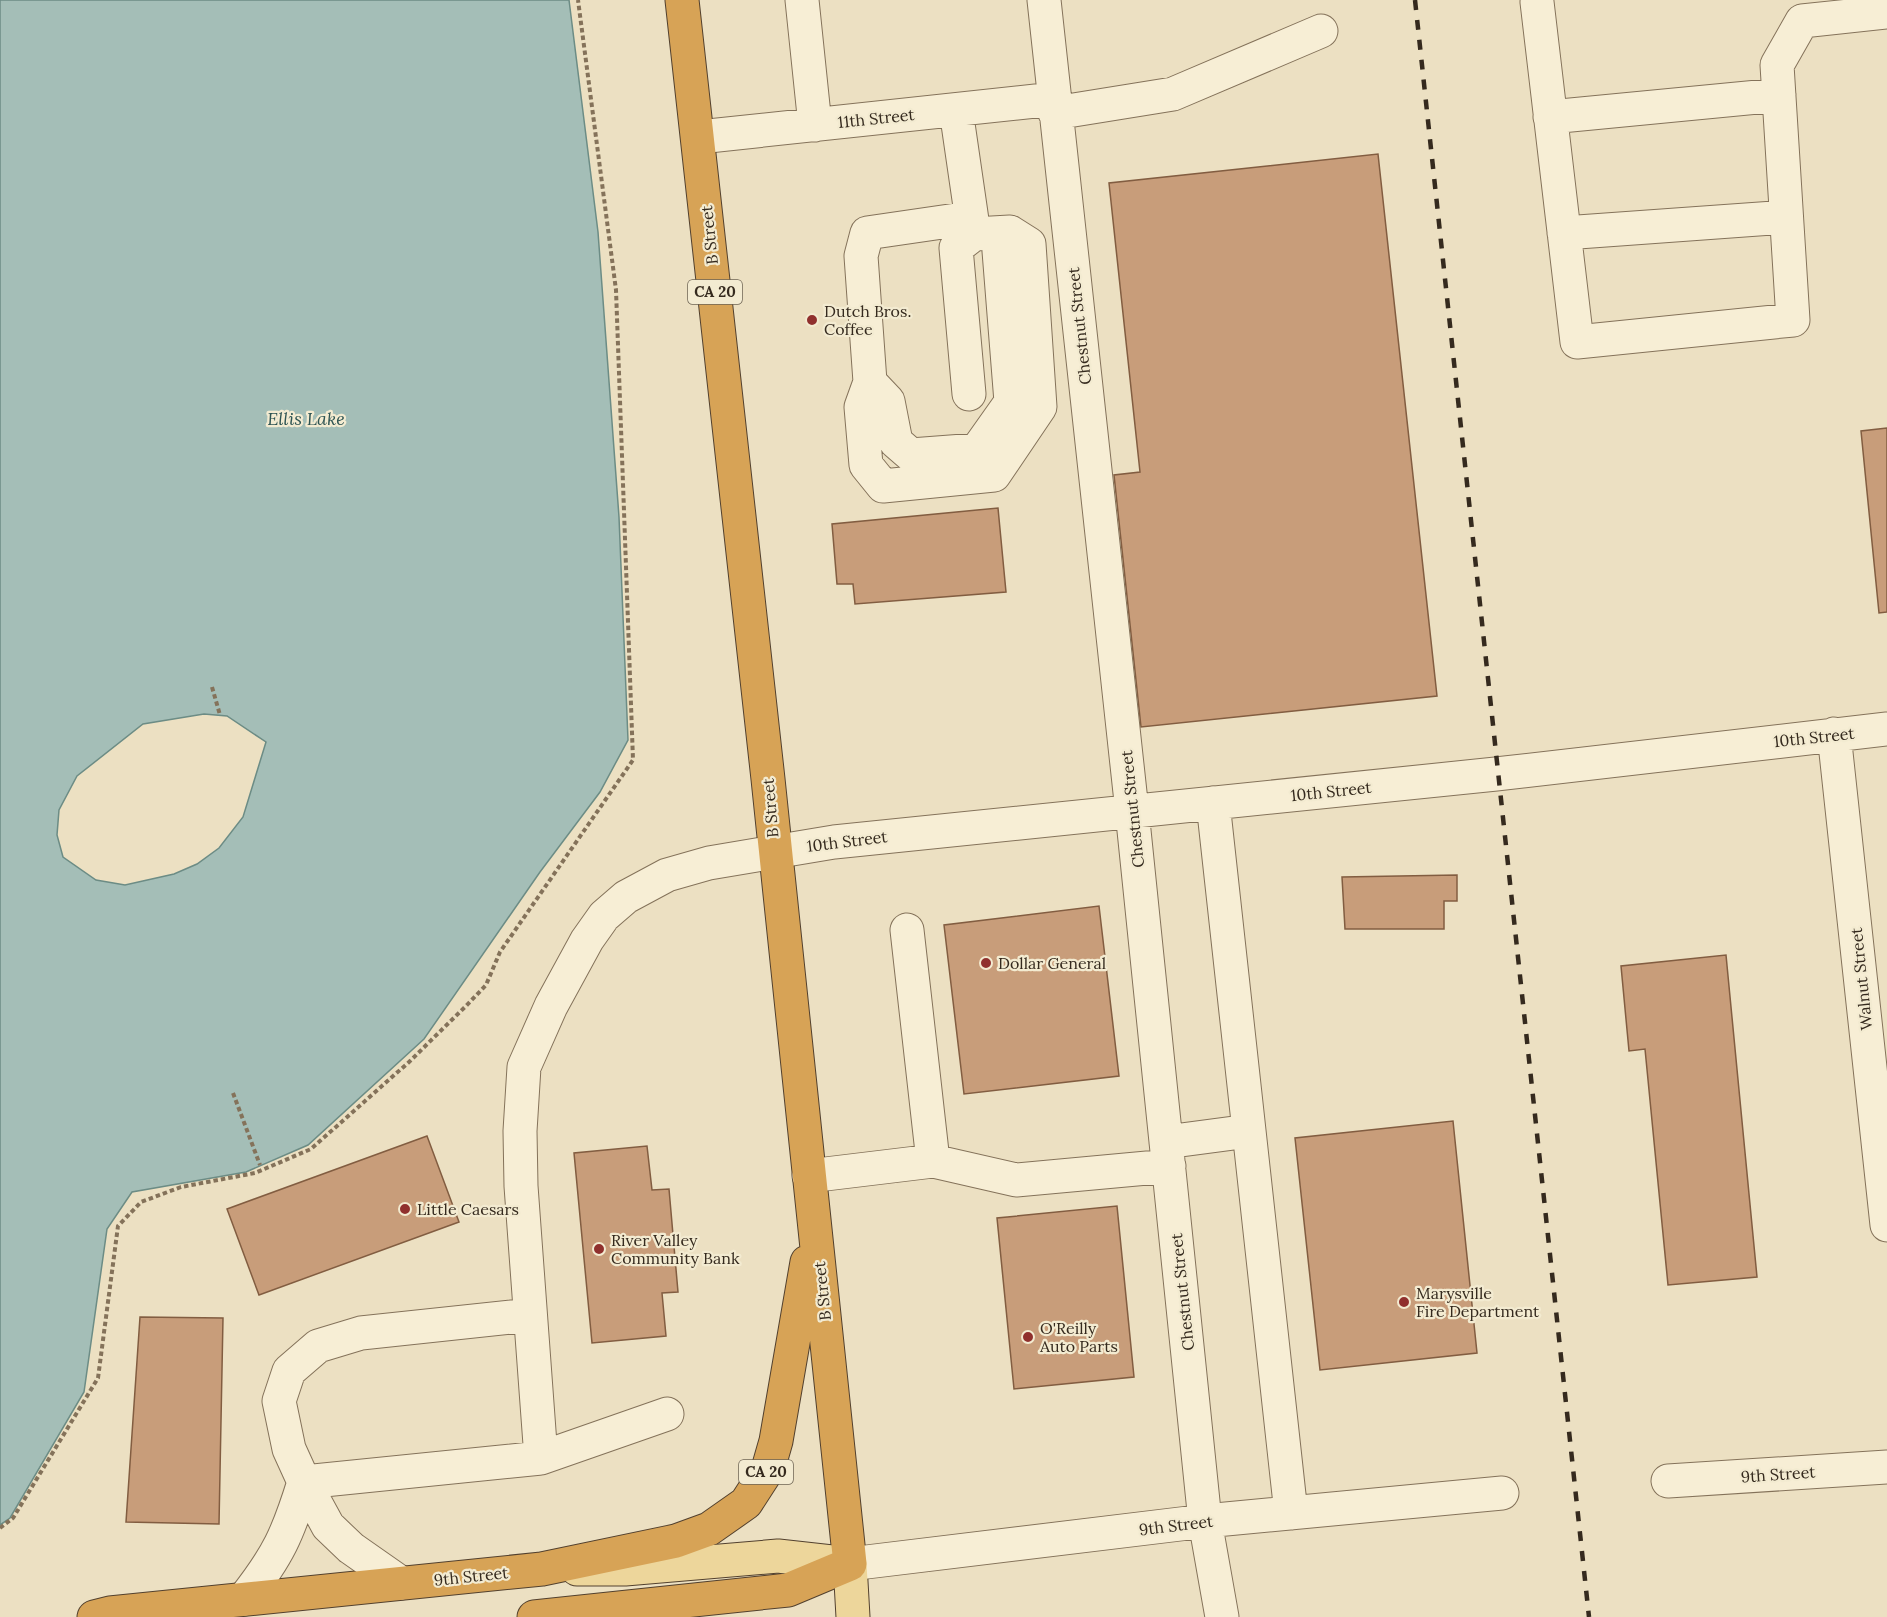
<svg xmlns="http://www.w3.org/2000/svg" width="1887" height="1617" font-family="Lora,serif">
<rect width="100%" height="100%" fill="#ece0c2"/>
<path fill="#a4beb7" stroke="#6c8c85" stroke-width="1.5" fill-rule="evenodd" d="M0,0H569L598,232L619,517L628,740L600,792L540,872L424,1039L308,1145L246,1172L132,1192L107,1229L84,1392L10,1518L0,1525ZM204,714L227,716L266,742L243,817L219,848L197,864L174,874L125,885L96,880L63,857L57,835L59,810L77,776L143,724Z"/>
<path fill="#c89d7a" stroke="#825d41" stroke-width="1.5" d="M1378,154L1437,696L1141,727L1114,475L1140,472L1109,183Z
M1887,428V612L1879,613L1861,431Z
M998,508L1006,592L855,604L853,584H837L832,524Z
M1457,875V901H1444V929H1345L1342,877Z
M1099,906L1119,1076L964,1094L944,925Z
M1726,955L1757,1277L1668,1285L1645,1049L1629,1051L1621,966Z
M1453,1121L1477,1353L1320,1370L1295,1138Z
M427,1136L459,1222L259,1295L227,1209Z
M647,1146L652,1190L669,1189L678,1292L662,1293L666,1336L592,1343L574,1153Z
M1117,1206L1134,1377L1014,1389L997,1218Z
M140,1317L223,1318L219,1524L126,1522Z"/>
<g fill="none" stroke-linecap="round" stroke-linejoin="round">
<g stroke="#84725a" stroke-width="35">
<path id="minor" d="M802,0L815,125
M1044,0L1132,811L1205,1521L1222,1617
M1537,2L1577,342L1793,320L1777,65L1802,21
M1802,21L1887,12
M956,110L974,234L956,248L969,394
M1055,113L1173,94L1321,31
M1550,117L1779,95
M699,137L1054,99
M970,218L867,233L861,256L870,382L861,407L866,465L883,486L994,475L1040,407L1029,244L1010,232L974,234
M1564,233L1786,217
M870,382L888,401L896,442L911,455L977,450L1011,402L999,251L1010,232
M1834,734L1887,1225
M1213,803L1291,1513
M907,930L933,1161
M1166,1142L1249,1131
M809,1176L933,1161L1016,1180L1169,1166
M530,1315L361,1333L318,1346L289,1371L279,1401L289,1449L304,1482L541,1458L521,1186L520,1131L524,1067L551,1006L587,940L604,916L626,897L667,875L709,863L834,842L1496,774L1887,729
M541,1458L667,1414
M1668,1481L1887,1467
M304,1482L328,1526L351,1548L401,1583
M850,1564L1205,1521L1502,1493
M244,1599C278,1556 288,1534 304,1482"/>
</g>
<g stroke="#52402e" stroke-width="35">
<path id="major" d="M577,1569H625L778,1556L850,1564L853,1617"/>
</g>
<g stroke="#52402e" stroke-width="35">
<path id="highway" d="M94,1617L110,1613L542,1569L676,1541L709,1529L746,1503L768,1469L776,1441L807,1262
M534,1617L788,1590L850,1564L768,779L682,0"/>
</g>
<path stroke="#84725a" stroke-width="4" stroke-dasharray="4.5 3" stroke-linecap="butt" d="M212,687L220,715
M233,1093L260,1165
M0,1528L13,1518L98,1378L118,1226L141,1202L181,1187L255,1173L311,1149L409,1062L466,1006L486,985L500,952L633,760L616,290L578,0"/>
<use href="#minor" stroke="#f7eed5" stroke-width="33"/>
<use href="#major" stroke="#edd69b" stroke-width="33"/>
<use href="#highway" stroke="#d7a356" stroke-width="33"/>
<path stroke="#352a1e" stroke-width="4.5" stroke-dasharray="10 10" stroke-linecap="butt" d="M1415,0L1589,1617"/>
</g>
<g fill="#90302d" stroke="#f3ebd1" stroke-width="2">
<circle cx="812" cy="320" r="6"/>
<circle cx="986" cy="963" r="6"/>
<circle cx="405" cy="1209" r="6"/>
<circle cx="599" cy="1249" r="6"/>
<circle cx="1404" cy="1302" r="6"/>
<circle cx="1028" cy="1337" r="6"/>
</g>
<g text-anchor="middle" stroke-width="4.5" stroke-linejoin="round" paint-order="stroke">
<g fill="#f3ebd1" stroke="#6e6454" stroke-width="1.5">
<rect x="688" y="280" width="54" height="24" rx="4.5"/>
<rect x="739" y="1460" width="54" height="24" rx="4.5"/>
</g>
<g font-size="15" font-weight="bold" fill="#352a1e">
<text x="715" y="297">CA 20</text>
<text x="766" y="1477">CA 20</text>
</g>
<g font-size="16" fill="#352a1e" stroke="#f3ebd1">
<text transform="translate(876 118) rotate(-6)" y="6">11th Street</text>
<text transform="translate(709 235) rotate(-96)" y="6">B Street</text>
<text transform="translate(1079 326) rotate(-96)" y="6">Chestnut Street</text>
<text transform="translate(1814 737) rotate(-6)" y="6">10th Street</text>
<text transform="translate(1331 791) rotate(-6)" y="6">10th Street</text>
<text transform="translate(770 808) rotate(-95)" y="6">B Street</text>
<text transform="translate(1132 809) rotate(-96)" y="6">Chestnut Street</text>
<text transform="translate(847 841) rotate(-7)" y="6">10th Street</text>
<text transform="translate(1861 979) rotate(-96)" y="6">Walnut Street</text>
<text transform="translate(822 1291) rotate(-96)" y="6">B Street</text>
<text transform="translate(1182 1292) rotate(-96)" y="6">Chestnut Street</text>
<text transform="translate(1778 1474) rotate(-4)" y="6">9th Street</text>
<text transform="translate(1176 1525) rotate(-7)" y="6">9th Street</text>
<text transform="translate(471 1576) rotate(-6)" y="6">9th Street</text>
</g>
<g font-size="16" fill="#352a1e" stroke="#f3ebd1" text-anchor="start">
<text x="824" y="317">Dutch Bros.<tspan x="824" dy="18">Coffee</tspan></text>
<text x="998" y="969">Dollar General</text>
<text x="417" y="1215">Little Caesars</text>
<text x="611" y="1246">River Valley<tspan x="611" dy="18">Community Bank</tspan></text>
<text x="1416" y="1299">Marysville<tspan x="1416" dy="18">Fire Department</tspan></text>
<text x="1040" y="1334">O'Reilly<tspan x="1040" dy="18">Auto Parts</tspan></text>
</g>
<g font-size="18" font-style="italic" fill="#2e5453" stroke="#f3ebd1">
<text x="306" y="425">Ellis Lake</text>
</g>
</g>
</svg>
